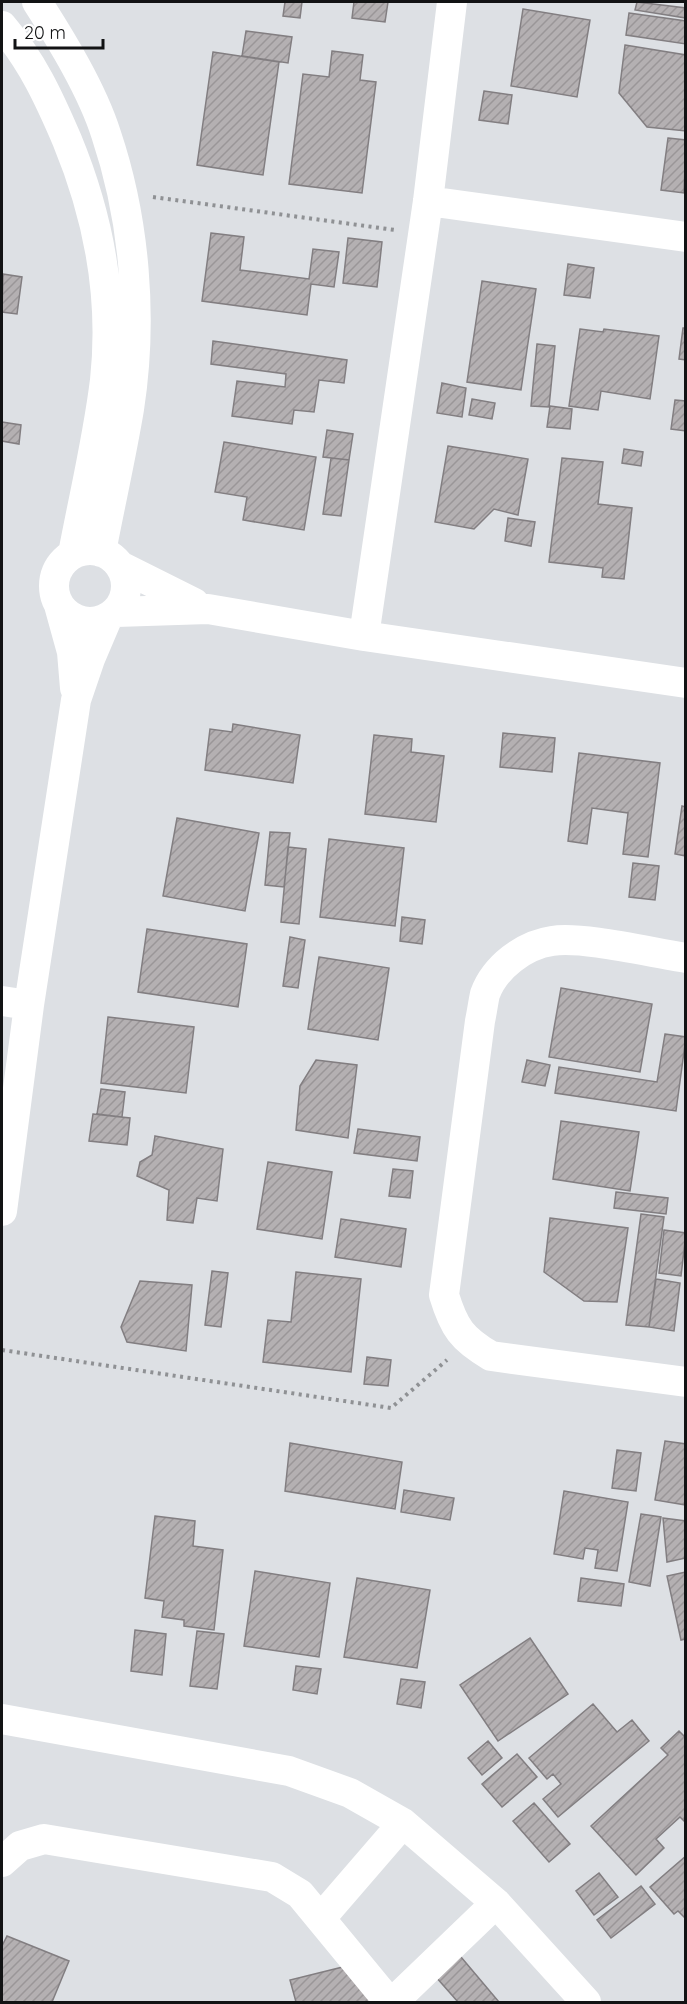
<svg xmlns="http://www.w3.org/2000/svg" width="687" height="2004" font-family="Quicksand,sans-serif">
<defs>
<pattern id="building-hatch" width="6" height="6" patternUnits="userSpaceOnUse" patternTransform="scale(1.5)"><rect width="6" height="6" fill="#b4b0b2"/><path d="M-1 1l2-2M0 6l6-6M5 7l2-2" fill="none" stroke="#9a9698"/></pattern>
</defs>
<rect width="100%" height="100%" fill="#dde0e4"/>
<path fill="url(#building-hatch)" stroke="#827e81" stroke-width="1.5" d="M285,2H302L300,18L283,16Z
M354,2H388L385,22L352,18Z
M637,2L686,8V18L635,10Z
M523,9L590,20L577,97L511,86Z
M629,13L686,21V44L626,35Z
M246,31L292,37L288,63L242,56Z
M625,45L686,55V131L647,127L619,93Z
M332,51L363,55L360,80L376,82L362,193L289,184L303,74L329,77Z
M213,52L279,62L263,175L197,165Z
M484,91L512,95L508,124L479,120Z
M668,138L686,140L684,193L661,190Z
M211,233L244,237L240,270L309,279L313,249L339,252L334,287L311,284L307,315L202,301Z
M348,238L382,242L377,287L343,283Z
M568,264L594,268L590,298L564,295Z
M3,274L22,277L17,314L2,312Z
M482,281L536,289L521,390L467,382Z
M683,328H686V360L679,359Z
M580,329L603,332L604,329L659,336L650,399L601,391L598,410L569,406Z
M213,341L347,360L344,383L319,380L314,412L294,410L292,424L232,416L237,381L285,387L286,374L211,364Z
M537,344L555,346L549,407L531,406Z
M442,383L466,388L462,417L437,413Z
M472,399L495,403L492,419L469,415Z
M675,400L686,401V431L671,429Z
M550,406L572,409L570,429L547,427Z
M2,422L21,425L19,444L2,441Z
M327,430L353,434L349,460L323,457Z
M224,442L316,457L304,530L243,520L247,497L215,492Z
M448,446L528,459L518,515L494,509L474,529L435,522Z
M624,449L643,452L641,466L622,463Z
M331,458L349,460L341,516L323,514Z
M562,458L603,462L598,504L632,508L624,579L602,577L603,568L549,562Z
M508,518L535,522L531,546L505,541Z
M233,724L300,735L293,783L205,770L210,729L232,732Z
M503,733L555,738L552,772L500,767Z
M374,735L412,739L411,752L444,756L436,822L365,814Z
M579,753L660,763L648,857L623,854L628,813L592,808L587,844L568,841Z
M682,806L686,807V856L675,854Z
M177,818L259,833L245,911L163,896Z
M270,832L290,833L284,887L265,885Z
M329,839L404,848L395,926L320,917Z
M288,847L306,849L299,924L281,922Z
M633,863L659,866L655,900L629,897Z
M402,917L425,920L422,944L400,941Z
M147,929L247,944L238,1007L138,992Z
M290,937L305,940L298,988L283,986Z
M319,957L389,968L378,1040L308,1029Z
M561,988L652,1004L640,1072L549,1057Z
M108,1017L194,1027L186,1093L101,1083Z
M665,1034L686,1037L676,1111L555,1093L559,1067L657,1082Z
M316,1060L357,1065L348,1138L296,1130L300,1086Z
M527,1060L550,1065L545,1086L522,1082Z
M101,1089L125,1092L122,1117L97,1114Z
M93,1114L130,1118L127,1145L89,1141Z
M561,1121L639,1132L630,1191L553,1179Z
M358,1129L420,1137L417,1161L354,1153Z
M155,1136L223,1149L217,1201L197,1198L193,1223L167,1220L169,1190L137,1176L140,1162L152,1155Z
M268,1162L332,1172L322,1239L257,1229Z
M393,1169L413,1171L410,1198L389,1196Z
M616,1192L668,1198L666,1214L614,1208Z
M641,1214L664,1217L649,1327L626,1325Z
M550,1218L628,1228L617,1302L584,1301L544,1272Z
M341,1219L406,1229L401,1267L335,1257Z
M664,1230L686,1233L681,1276L659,1273Z
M212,1271L228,1273L221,1327L205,1325Z
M296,1272L361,1279L351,1372L263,1362L268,1320L291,1322Z
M656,1279L680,1283L674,1331L649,1327Z
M140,1281L192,1285L186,1351L127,1342L121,1327Z
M367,1357L391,1360L388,1386L364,1384Z
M665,1441L686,1444V1505L655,1500Z
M290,1443L402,1462L395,1509L285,1491Z
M617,1450L641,1453L636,1491L612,1488Z
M404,1490L454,1498L450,1520L401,1512Z
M564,1491L628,1502L617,1571L595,1568L598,1550L585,1548L583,1559L554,1554Z
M641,1514L661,1517L650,1586L629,1582Z
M155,1516L195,1521L193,1546L223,1550L214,1630L184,1626V1620L162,1617L164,1601L145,1598Z
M663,1518L686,1521V1558L667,1562Z
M255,1571L330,1583L319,1657L244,1646Z
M686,1572V1639L681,1640L667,1576Z
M357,1578L430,1590L417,1668L344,1657Z
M581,1578L624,1584L621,1606L578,1601Z
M135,1630L166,1634L162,1675L131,1671Z
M197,1631L224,1634L217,1689L190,1686Z
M530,1638L568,1694L498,1741L460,1685Z
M296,1666L321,1669L317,1694L293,1690Z
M401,1679L425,1682L421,1708L397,1704Z
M593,1704L617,1732L632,1720L649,1741L558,1817L543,1799L561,1784L553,1774L547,1779L529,1758Z
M679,1731L686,1738V1823L680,1817L656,1839L664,1848L636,1875L591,1826L668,1755L661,1748Z
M488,1741L502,1758L482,1775L468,1758Z
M517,1754L537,1777L502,1807L482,1784Z
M534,1803L570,1844L549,1862L513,1821Z
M686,1856V1919L678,1911L674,1914L650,1887Z
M599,1873L618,1897L594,1915L576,1891Z
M641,1886L655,1904L611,1938L597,1920Z
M7,1936L69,1961L52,2002H2V1946Z
M461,1957L499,2002H458L436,1977Z
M359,1963L374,2002H296L290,1980Z"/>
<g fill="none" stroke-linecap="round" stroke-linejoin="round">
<path stroke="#8f9194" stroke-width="4" stroke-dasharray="3 4.5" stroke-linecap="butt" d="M153,197L395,230
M2,1350L391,1408L447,1360"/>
<path stroke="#fff" stroke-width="30" d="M37,2C62,41 92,90 106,134C135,220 143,319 129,409C121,457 110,504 101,552
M2,26C32,61 49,98 67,140C98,215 114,297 105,380C98,438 84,496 73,554
M428,201L686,237
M54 586a36 36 0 1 1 72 0a36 36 0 1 1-72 0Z
M120,566L194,603
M59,605L72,652L75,688
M116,612L208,609L364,636L686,683
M364,636L428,201L452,2
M686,958C652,953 583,936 552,941C524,945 495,967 485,994C483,1003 482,1012 480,1021L444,1295C454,1328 462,1339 491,1356L686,1382
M2,1001L29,1005
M2,1211L29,1005L76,700L90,659L107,619
M2,1719L289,1771L350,1793L403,1823L496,1903L586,2002
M2,1862L20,1846L44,1839L272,1877L300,1894L389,2002
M321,1918L403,1823
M393,2002L496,1903"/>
</g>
<rect width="687" height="2004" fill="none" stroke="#121314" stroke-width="6"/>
<path d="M15 39v9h88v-9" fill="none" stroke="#121314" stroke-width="3"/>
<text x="24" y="39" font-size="18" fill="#121314" stroke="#ffffff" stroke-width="4.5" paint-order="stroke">20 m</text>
</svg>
